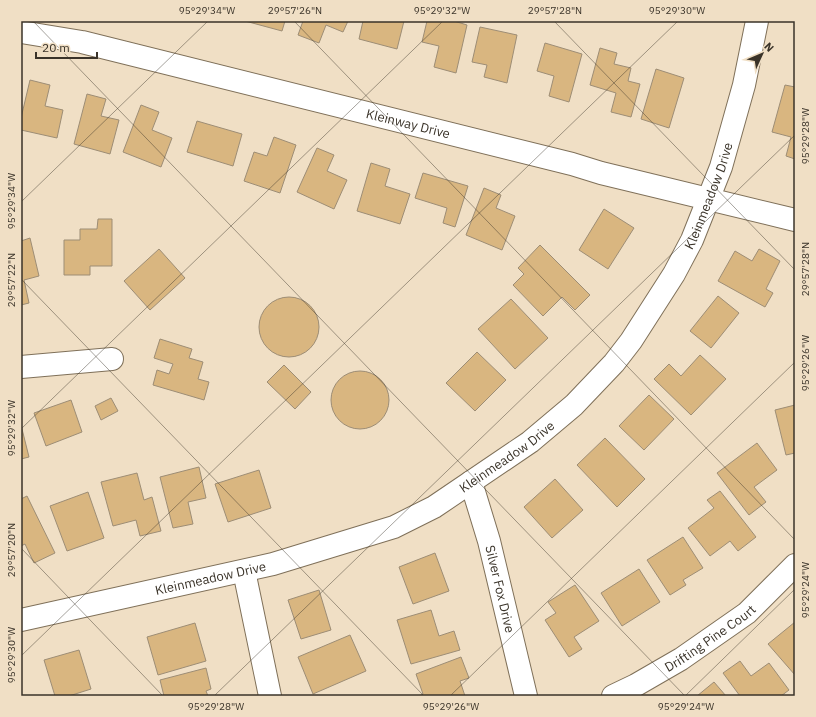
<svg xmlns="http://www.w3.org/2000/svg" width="816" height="717" font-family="'IBM Plex Sans',sans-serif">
<rect width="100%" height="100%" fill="#f0dfc5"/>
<path fill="#d9b680" stroke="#9d8d75" d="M245,21H285L282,31Z
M303,21H348L343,32L326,25L319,43L298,35Z
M363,21H404L397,49L359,39Z
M427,21H454L467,25L456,73L434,67L439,46L422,42Z
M480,27L517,35L507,83L484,77L487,65L472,62Z
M545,43L582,54L569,102L549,96L554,76L537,71Z
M600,48L617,53L614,64L631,68L628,81L640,84L631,117L611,112L616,93L590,85Z
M656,69L684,78L669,128L641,119Z
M30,80L50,85L45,106L63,110L57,138L21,130V118Z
M785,85L795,87V159L786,156L791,137L772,132Z
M87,94L106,99L101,116L119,120L110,154L74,144Z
M141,105L159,112L152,130L172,138L161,167L123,152Z
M197,121L242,134L233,166L187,152Z
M274,137L296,145L280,193L244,181L254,152L267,156Z
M317,148L334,155L327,171L347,180L334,209L297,192Z
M371,163L390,169L385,186L410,194L400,224L357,211Z
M423,173L468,186L455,227L443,223L447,208L415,198Z
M484,188L501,195L496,208L515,216L502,250L466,235Z
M604,209L634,228L608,269L579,250Z
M98,219H112V266H90V275H64V240H80V229H97Z
M30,238L39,276L24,280L29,303L21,305V241Z
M540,245L590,295L575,310L562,297L543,316L513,285L524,274L518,268Z
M159,249L185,278L150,310L124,281Z
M759,249L780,261L766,289L773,293L765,307L718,281L735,251L752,261Z
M718,296L739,313L711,348L690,331Z
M259 327a30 30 0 1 1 60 0a30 30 0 1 1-60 0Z
M511,299L548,338L515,369L478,329Z
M160,339L192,349L189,358L203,362L198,379L209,382L204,400L153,385L157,370L169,374L173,364L154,358Z
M477,352L506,380L475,411L446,383Z
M700,355L726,379L691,415L654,379L669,364L681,376Z
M284,365L311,392L295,409L267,382Z
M331 400a29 29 0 1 1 58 0a29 29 0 1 1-58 0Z
M649,395L674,419L644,450L619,426Z
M111,398L118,411L101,420L95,406Z
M71,400L82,432L46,446L34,413Z
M795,405V453L786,455L775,410Z
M21,425L29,457L21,459Z
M605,438L645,479L617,507L577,465Z
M757,443L777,470L754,487L766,502L749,515L717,473Z
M199,467L206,498L188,502L193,524L173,528L160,477Z
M259,470L271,508L228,522L215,484Z
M137,473L144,500L152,497L161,531L140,536L136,520L113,526L101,482Z
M555,479L583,510L552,538L524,507Z
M720,491L756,537L738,551L730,541L710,556L688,528L714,508L707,500Z
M88,492L104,538L67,551L50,506Z
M27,496L55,553L34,563L25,544L21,546V499Z
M683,537L703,568L683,580L686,585L670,595L647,560Z
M435,553L449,591L413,604L399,567Z
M639,569L660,602L622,626L601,593Z
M575,585L599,621L574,637L582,649L569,657L545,620L556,613L548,602Z
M319,590L331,630L301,639L288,600Z
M431,610L439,636L454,631L460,650L411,664L397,620Z
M795,622V675L768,644Z
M195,623L206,661L158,675L147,637Z
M350,635L366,671L313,694L298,657Z
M79,650L91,689L69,696H55L44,660Z
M461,657L469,678L460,681L465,696H418L423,694L416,674Z
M740,661L751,676L769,663L789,690L781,696H740L723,673Z
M206,668L211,689L206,691L208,696H164L160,680Z
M714,682L726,696H697Z"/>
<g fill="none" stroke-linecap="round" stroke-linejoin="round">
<g stroke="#7f7059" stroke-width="24">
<g id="minor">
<path id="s1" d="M21,32L82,42L572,164L601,173L795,220"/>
<path d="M21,367L112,359"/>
<path id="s2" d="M471,482L489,541L526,696"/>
<path d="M244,571L270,696"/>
<path id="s3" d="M21,620L273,564L394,527L434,507L530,442L574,405L614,363L631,341L674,274L692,240L721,167L744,85L757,21"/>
<path id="s4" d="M613,696L636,685L681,659L747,613L795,565"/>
</g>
</g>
<use href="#minor" stroke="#fff" stroke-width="22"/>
</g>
<path fill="none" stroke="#3a3329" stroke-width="1" stroke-opacity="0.45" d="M33,21L685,696M294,21L795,540M554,21L795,270M21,202L208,21M21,279L424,696M21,429L443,21M21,548L163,696M21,656L678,21M214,696L795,135M450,696L795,362M685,696L795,589"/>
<g text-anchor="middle" stroke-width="4" stroke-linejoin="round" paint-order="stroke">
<g font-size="13" fill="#3a3329" stroke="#f0dfc5">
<text dy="5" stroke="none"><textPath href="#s1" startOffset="398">Kleinway Drive</textPath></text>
<text dy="5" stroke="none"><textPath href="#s3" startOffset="854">Kleinmeadow Drive</textPath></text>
<text dy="5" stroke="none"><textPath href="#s3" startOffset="518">Kleinmeadow Drive</textPath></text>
<text dy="5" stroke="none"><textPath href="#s3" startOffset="194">Kleinmeadow Drive</textPath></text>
<text dy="5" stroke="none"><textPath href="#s2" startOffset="111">Silver Fox Drive</textPath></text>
<text dy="5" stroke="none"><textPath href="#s4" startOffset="113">Drifting Pine Court</textPath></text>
</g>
</g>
<rect width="816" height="717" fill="none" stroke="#f0dfc5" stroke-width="44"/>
<g transform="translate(762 54) rotate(46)" stroke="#f0dfc5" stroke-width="3" paint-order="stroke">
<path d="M0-3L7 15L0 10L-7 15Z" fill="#3a3329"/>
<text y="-6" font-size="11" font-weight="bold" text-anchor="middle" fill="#3a3329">N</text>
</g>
<path d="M36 52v6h61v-6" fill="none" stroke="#3a3329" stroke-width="2"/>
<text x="42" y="52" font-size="12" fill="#3a3329" stroke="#f0dfc5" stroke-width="3" paint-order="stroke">20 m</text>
<rect x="22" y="22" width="772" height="673" fill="none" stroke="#3a3329" stroke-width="1.5"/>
<g font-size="10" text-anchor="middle" fill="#3a3329">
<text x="207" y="14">95°29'34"W</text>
<text x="295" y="14">29°57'26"N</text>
<text x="442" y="14">95°29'32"W</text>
<text x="555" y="14">29°57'28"N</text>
<text x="677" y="14">95°29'30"W</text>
<text transform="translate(805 136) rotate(-90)" y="4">95°29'28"W</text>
<text transform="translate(11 201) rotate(-90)" y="4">95°29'34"W</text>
<text transform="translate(805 269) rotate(-90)" y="4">29°57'28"N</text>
<text transform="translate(11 280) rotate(-90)" y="4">29°57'22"N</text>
<text transform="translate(805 363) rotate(-90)" y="4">95°29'26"W</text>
<text transform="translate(11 428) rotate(-90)" y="4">95°29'32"W</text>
<text transform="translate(11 550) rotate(-90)" y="4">29°57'20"N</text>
<text transform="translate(805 590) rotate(-90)" y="4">95°29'24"W</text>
<text transform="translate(11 655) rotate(-90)" y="4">95°29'30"W</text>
<text x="216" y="710">95°29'28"W</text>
<text x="451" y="710">95°29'26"W</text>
<text x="686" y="710">95°29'24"W</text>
</g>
</svg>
